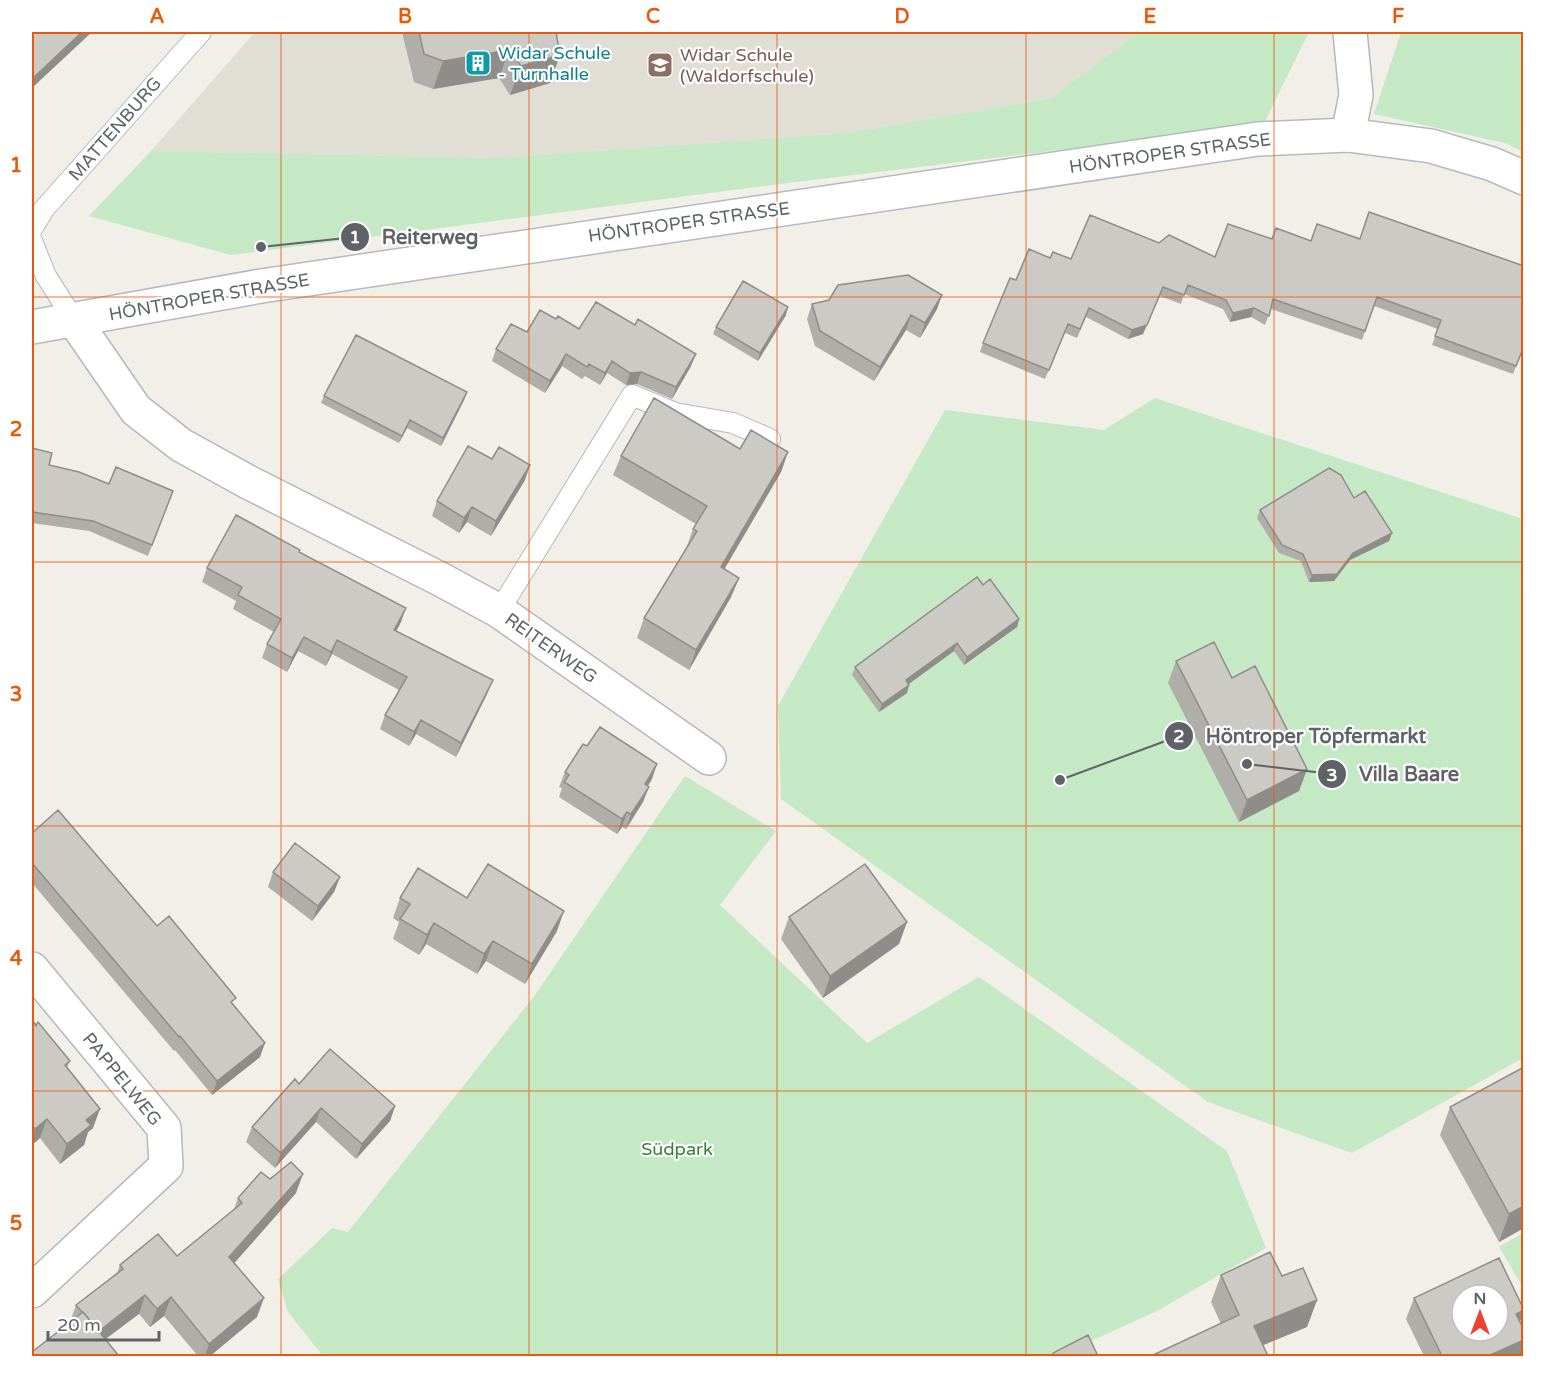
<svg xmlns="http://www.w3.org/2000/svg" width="1555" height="1388" font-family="'Varela Round',sans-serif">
<rect width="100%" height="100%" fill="#f1efe8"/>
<path fill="#e1ded6" d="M255,32H1139L1051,98L847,133L497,158L151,151Z"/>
<path fill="#c5e8c5" d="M1139,32H1309L1263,125L788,183L231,255L89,216L151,151L497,158L847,133L1051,98Z
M1401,32H1523V152L1505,143L1374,114Z
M1155,398L1523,519V1058L1352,1153L1208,1102L781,799L778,706L945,410L1104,430Z
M685,776L776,831L720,905L867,1043L979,977L1227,1151L1266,1248L1157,1311L1058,1356H323L288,1312L278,1279L332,1228L348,1232L535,995Z
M1523,1233V1287L1499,1247Z"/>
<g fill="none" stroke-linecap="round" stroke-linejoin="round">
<g stroke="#b5b8bc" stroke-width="22">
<path id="lane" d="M32,229L44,209L201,32
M32,241L46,276L74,320
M499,611L632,395L675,413L733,423L770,439"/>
</g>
<g stroke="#b5b8bc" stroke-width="36">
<path id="street" d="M1348,135L1356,95L1350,32
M74,320L136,410L181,445L248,482L442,580L499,611L709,758
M32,969L164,1128L166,1166L32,1291"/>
</g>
<g stroke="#b6babf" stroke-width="36">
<path id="secondary" d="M32,327L261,286L1258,139L1348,135L1431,146L1492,164L1524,178"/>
</g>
<use href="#lane" stroke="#fff" stroke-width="20"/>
<use href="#street" stroke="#fff" stroke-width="33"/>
<use href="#secondary" stroke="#fff" stroke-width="33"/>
</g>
<path fill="#afaea9" d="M402,32H556L560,55L550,83L510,95L499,78L433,89L414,82Z
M1228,224L1524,346L1513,374L1432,345L1438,329L1374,306L1362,340L1271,309L1265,325L1251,317L1230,322L1223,309L1184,294L1181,304L1160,296L1143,334L1128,339L1086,317L1077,338L1065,333L1045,379L980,352L983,343L1016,280L1050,258L1071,259L1159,243L1215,257Z
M942,295L937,309L920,338L906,330L874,381L815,346L807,319L812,304Z
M786,315L758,361L713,334L716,327Z
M556,319L579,329L691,366L672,399L637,384L626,385L607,373L600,385L585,376L582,379L562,366L545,393L492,361L496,349Z
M467,392L464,400L441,446L407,428L399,443L321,403L324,396Z
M32,448L49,465L109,484L173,491L148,556L89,531L32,523Z
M740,449L788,452L781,472L724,569L739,578L731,597L689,670L637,638L644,618L686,549L693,529L696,524L613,475L621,456Z
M525,480L491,536L467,522L459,533L432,516L437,501Z
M1354,498L1392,533L1389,541L1350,560L1334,581L1309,582L1301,561L1279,553L1257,518L1260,510Z
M300,552L401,622L396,631L487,694L456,757L416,734L409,746L380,729L385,715L399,690L332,654L326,666L298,651L287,672L262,658L267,644L274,632L233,609L236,601L202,582L207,568Z
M983,585L1019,619L1017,627L964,665L954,651L909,684L907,693L879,712L852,675L855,667Z
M1176,661L1232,678L1307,769L1299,791L1239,822L1168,683Z
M565,772L652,779L648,786L643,802L626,829L622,827L617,834L559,797L562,788L559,787Z
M32,833L157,926L234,1005L260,1057L212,1095L175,1050L174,1051L32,883Z
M273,872L340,877L334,892L312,921L268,887Z
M400,898H467L557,931L525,984L486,961L477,974L426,944L419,955L393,939L399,922L393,918Z
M789,917L907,922L899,944L823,998L781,939Z
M32,1019L70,1061L67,1068L93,1128L88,1132L84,1145L60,1164L40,1138L32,1145Z
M1524,1067V1228L1499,1242L1440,1135L1450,1107Z
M299,1084L395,1106L390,1121L356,1159L316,1122L275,1168L246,1142L252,1127Z
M270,1179L296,1193L234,1263L257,1317L210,1356H198L164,1316L150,1327L139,1314L70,1322L76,1305L117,1273L120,1265L177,1256L234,1209L238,1198Z
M1221,1275L1282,1276L1317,1300L1307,1327L1263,1345L1221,1324L1211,1302Z
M1414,1298L1524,1310L1520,1322L1524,1330V1348L1521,1356H1424L1406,1319Z"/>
<path fill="#8f8d8a" d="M82,32H92L32,88V79Z
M509,50L499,78L433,89L443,61Z
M560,55L550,83L510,95L521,66Z
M1163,287L1143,334L1128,339L1132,330Z
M942,295L937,309L920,338L925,323Z
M788,307L786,315L758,361L760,353Z
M1254,308L1251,317L1230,322L1233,313Z
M911,315L906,330L874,381L880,367Z
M566,354L562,366L545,393L550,381Z
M696,354L691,366L672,399L676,387Z
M612,361L607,373L600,385L605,373Z
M641,372L637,384L626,385L630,373Z
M467,392L464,400L441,446L443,438Z
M410,420L407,428L399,443L402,436Z
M788,452L781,472L714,587L721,567Z
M530,465L525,480L491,536L496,521Z
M472,507L467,522L459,533L464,518Z
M1392,533L1389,541L1350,560L1334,581L1309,582L1312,575Z
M739,578L731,597L689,670L696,650Z
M406,608L401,622L389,645L394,630Z
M1019,619L1017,627L964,665L967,657Z
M304,637L298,651L287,672L292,658Z
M337,640L332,654L326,666L331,652Z
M957,643L954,651L903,688L906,680Z
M493,680L487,694L456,757L461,743Z
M909,685L907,693L879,712L882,704Z
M421,720L416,734L409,746L414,732Z
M657,764L652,779L639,799L645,784Z
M1307,769L1299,791L1239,822L1247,800Z
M649,787L643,802L626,829L631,814Z
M627,812L622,827L617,834L622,819Z
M340,877L334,892L312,921L318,906Z
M564,911L557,931L525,984L532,964Z
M907,922L899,944L823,998L830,976Z
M434,923L426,944L419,955L427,935Z
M493,941L486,961L477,974L484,954Z
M265,1043L260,1057L212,1095L217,1081Z
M395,1106L390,1121L356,1159L362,1144Z
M321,1108L316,1122L275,1168L281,1153Z
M100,1109L93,1128L88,1132L84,1145L60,1164L67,1144L86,1120Z
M47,1119L40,1138L32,1145V1138L35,1129Z
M303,1174L296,1193L223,1276L229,1257Z
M1524,1206V1228L1499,1242L1509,1214Z
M145,1295L139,1314L91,1350L98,1332Z
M171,1297L164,1316L150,1327L157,1309Z
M264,1298L257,1317L210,1356H205L209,1344Z
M1317,1300L1307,1327L1244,1353L1254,1326Z
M1524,1311L1516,1332V1314Z
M1524,1340V1348L1521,1356H1488Z"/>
<path fill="#cccac5" stroke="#8f8d8a" stroke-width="1.5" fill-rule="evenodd" d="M32,32H82L32,79Z
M419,32H556L560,55L521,66L509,50L443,61L424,54Z
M1369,212L1524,266V346L1516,366L1435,336L1441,320L1377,297L1365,331L1273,299L1269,316L1254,308L1233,313L1226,300L1188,285L1184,295L1163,287L1147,325L1132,330L1089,308L1080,329L1068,324L1049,370L983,343L1010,278L1016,280L1029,249L1050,258L1053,252L1071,259L1090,215L1159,243L1169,235L1215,257L1228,224L1272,239L1276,228L1311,241L1317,224L1360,239Z
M908,275L942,295L925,323L911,315L880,367L820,331L812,304L829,300L838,285Z
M743,281L788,307L760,353L716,327Z
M596,302L635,325L638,319L696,354L676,387L641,372L630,373L612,361L605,373L589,364L587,367L566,354L550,381L496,349L511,324L527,332L540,310L556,319L558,316L579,329Z
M356,335L467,392L443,438L410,420L402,436L324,396Z
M654,398L740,449L751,430L788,452L721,567L739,578L696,650L644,618L697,531L693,529L707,506L621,456Z
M468,446L492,459L499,447L530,465L496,521L472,507L464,518L437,501Z
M32,448L52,453L49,465L79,472L109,484L116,467L173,491L152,545L93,521L32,512Z
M1329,468L1341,475L1354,498L1365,491L1392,533L1353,553L1337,574L1312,575L1303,554L1282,545L1260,510Z
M236,515L300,550L299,552L406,608L394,630L493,680L461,743L421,720L414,732L385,715L407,677L337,640L331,652L304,637L292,658L267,644L281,619L238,595L242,587L207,568Z
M977,577L983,585L990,579L1019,619L967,657L957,643L906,680L909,685L882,704L855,667Z
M1214,642L1232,678L1255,666L1307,769L1247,800L1176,661Z
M600,727L657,764L645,784L649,787L631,814L627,812L622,819L564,782L569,775L565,772L583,744L587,746Z
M58,810L157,926L169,916L236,998L231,1002L265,1043L217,1081L180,1036L179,1037L32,863V833Z
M295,843L340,877L318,906L273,872Z
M488,864L564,911L532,964L493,941L484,954L434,923L427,935L400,919L410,904L400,898L418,868L467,898Z
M865,864L907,922L830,976L789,917Z
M32,1019L36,1026L38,1022L70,1061L65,1065L100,1109L86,1120L91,1125L67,1144L47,1119L35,1129L32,1125Z
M330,1049L395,1106L362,1144L321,1108L281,1153L252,1127L295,1079L299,1084Z
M1524,1067V1206L1509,1214L1450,1107Z
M291,1162L303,1174L229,1257L264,1298L209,1344L171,1297L157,1309L145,1295L99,1331L83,1312H82L76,1305L123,1269L120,1265L158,1234L177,1256L242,1203L238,1198L261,1172L270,1179Z
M1270,1252L1282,1276L1303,1268L1317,1300L1254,1326L1268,1356H1151L1239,1315L1221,1275Z
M1499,1258L1524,1310L1516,1314L1524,1330V1340L1488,1356H1442L1414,1298ZM1462,1295H1498V1331H1462Z
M83,1312L119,1356H32V1352Z
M1088,1335L1098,1356H1054L1053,1353Z"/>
<path fill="none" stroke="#e8590c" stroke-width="1.5" stroke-opacity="0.55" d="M281,32V1356M529,32V1356M777,32V1356M1026,32V1356M1274,32V1356M32,297H1524M32,562H1524M32,826H1524M32,1091H1524"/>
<defs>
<g id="building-square" transform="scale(1.35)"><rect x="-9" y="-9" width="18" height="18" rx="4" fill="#0f9aa8" stroke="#fff"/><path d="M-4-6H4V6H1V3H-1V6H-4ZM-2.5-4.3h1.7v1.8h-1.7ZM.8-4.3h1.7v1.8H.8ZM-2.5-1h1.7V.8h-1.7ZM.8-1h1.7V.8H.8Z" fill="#fff"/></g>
<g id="school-square" transform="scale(1.35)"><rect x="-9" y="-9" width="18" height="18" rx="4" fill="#8d6e63" stroke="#fff"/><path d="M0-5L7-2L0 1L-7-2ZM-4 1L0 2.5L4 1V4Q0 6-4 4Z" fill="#fff"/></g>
</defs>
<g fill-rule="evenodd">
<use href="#building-square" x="478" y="63"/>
<use href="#school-square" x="660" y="65"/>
</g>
<g text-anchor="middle" stroke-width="4.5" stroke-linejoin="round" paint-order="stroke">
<g font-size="18" fill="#0d838f" stroke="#fff" text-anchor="start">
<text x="498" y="59">Widar Schule<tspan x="498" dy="21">- Turnhalle</tspan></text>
</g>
<g font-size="18" fill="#785e54" stroke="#fff" text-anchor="start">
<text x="680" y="61">Widar Schule<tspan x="680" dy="21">(Waldorfschule)</tspan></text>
</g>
<g font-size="18" fill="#5f6368" stroke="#fff">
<text transform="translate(115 129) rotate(-49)" y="6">MATTENBURG</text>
<text transform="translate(1170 153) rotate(-8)" y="6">HÖNTROPER STRASSE</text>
<text transform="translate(689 222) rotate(-8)" y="6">HÖNTROPER STRASSE</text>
<text transform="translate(209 297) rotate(-10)" y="6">HÖNTROPER STRASSE</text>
<text transform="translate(551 648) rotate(35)" y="6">REITERWEG</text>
<text transform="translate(122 1079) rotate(51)" y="6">PAPPELWEG</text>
</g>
<g font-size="18" fill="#348238" stroke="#fff">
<text x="677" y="1155">Südpark</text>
</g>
</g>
<path fill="none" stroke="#5f6368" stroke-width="2" d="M261 247L355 237M1060 780L1179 736M1247 764L1332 774"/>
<g fill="#5f6368" stroke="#fff" stroke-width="2">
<circle cx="261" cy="247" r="6"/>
<circle cx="1060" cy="780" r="6"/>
<circle cx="1247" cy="764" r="6"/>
<circle cx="355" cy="237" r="15"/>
<circle cx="1179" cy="736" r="15"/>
<circle cx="1332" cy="774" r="15"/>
</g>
<g font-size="18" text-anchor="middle" font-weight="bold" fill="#fff">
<text x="355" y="243">1</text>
<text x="1179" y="742">2</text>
<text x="1332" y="781">3</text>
</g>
<g font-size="20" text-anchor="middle" font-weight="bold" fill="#5f6368" stroke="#fff" stroke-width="4.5" stroke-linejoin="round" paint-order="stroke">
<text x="430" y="244">Reiterweg</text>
<text x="1316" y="743">Höntroper Töpfermarkt</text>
<text x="1409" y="781">Villa Baare</text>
</g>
<rect width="1555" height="1388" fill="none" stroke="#ffffff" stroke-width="66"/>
<g transform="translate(1480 1313)"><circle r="28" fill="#ffffff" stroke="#bfc1c3" stroke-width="1.5"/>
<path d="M0-4.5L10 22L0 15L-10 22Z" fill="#ea4335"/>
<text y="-9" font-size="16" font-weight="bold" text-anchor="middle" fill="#5f6368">N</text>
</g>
<path d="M48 1331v9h111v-9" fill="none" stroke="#5f6368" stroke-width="3"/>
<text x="57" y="1331" font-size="18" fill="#5f6368" stroke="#ffffff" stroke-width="4.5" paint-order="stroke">20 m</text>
<rect x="33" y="33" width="1489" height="1322" fill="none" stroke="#e8590c" stroke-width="2"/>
<g font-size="20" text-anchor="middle" font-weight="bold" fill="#e8590c">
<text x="157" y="23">A</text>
<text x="405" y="23">B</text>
<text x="653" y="23">C</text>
<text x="902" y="23">D</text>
<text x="1150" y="23">E</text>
<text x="1398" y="23">F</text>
<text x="16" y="172">1</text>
<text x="16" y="436">2</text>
<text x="16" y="701">3</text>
<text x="16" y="965">4</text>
<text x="16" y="1230">5</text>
</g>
</svg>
